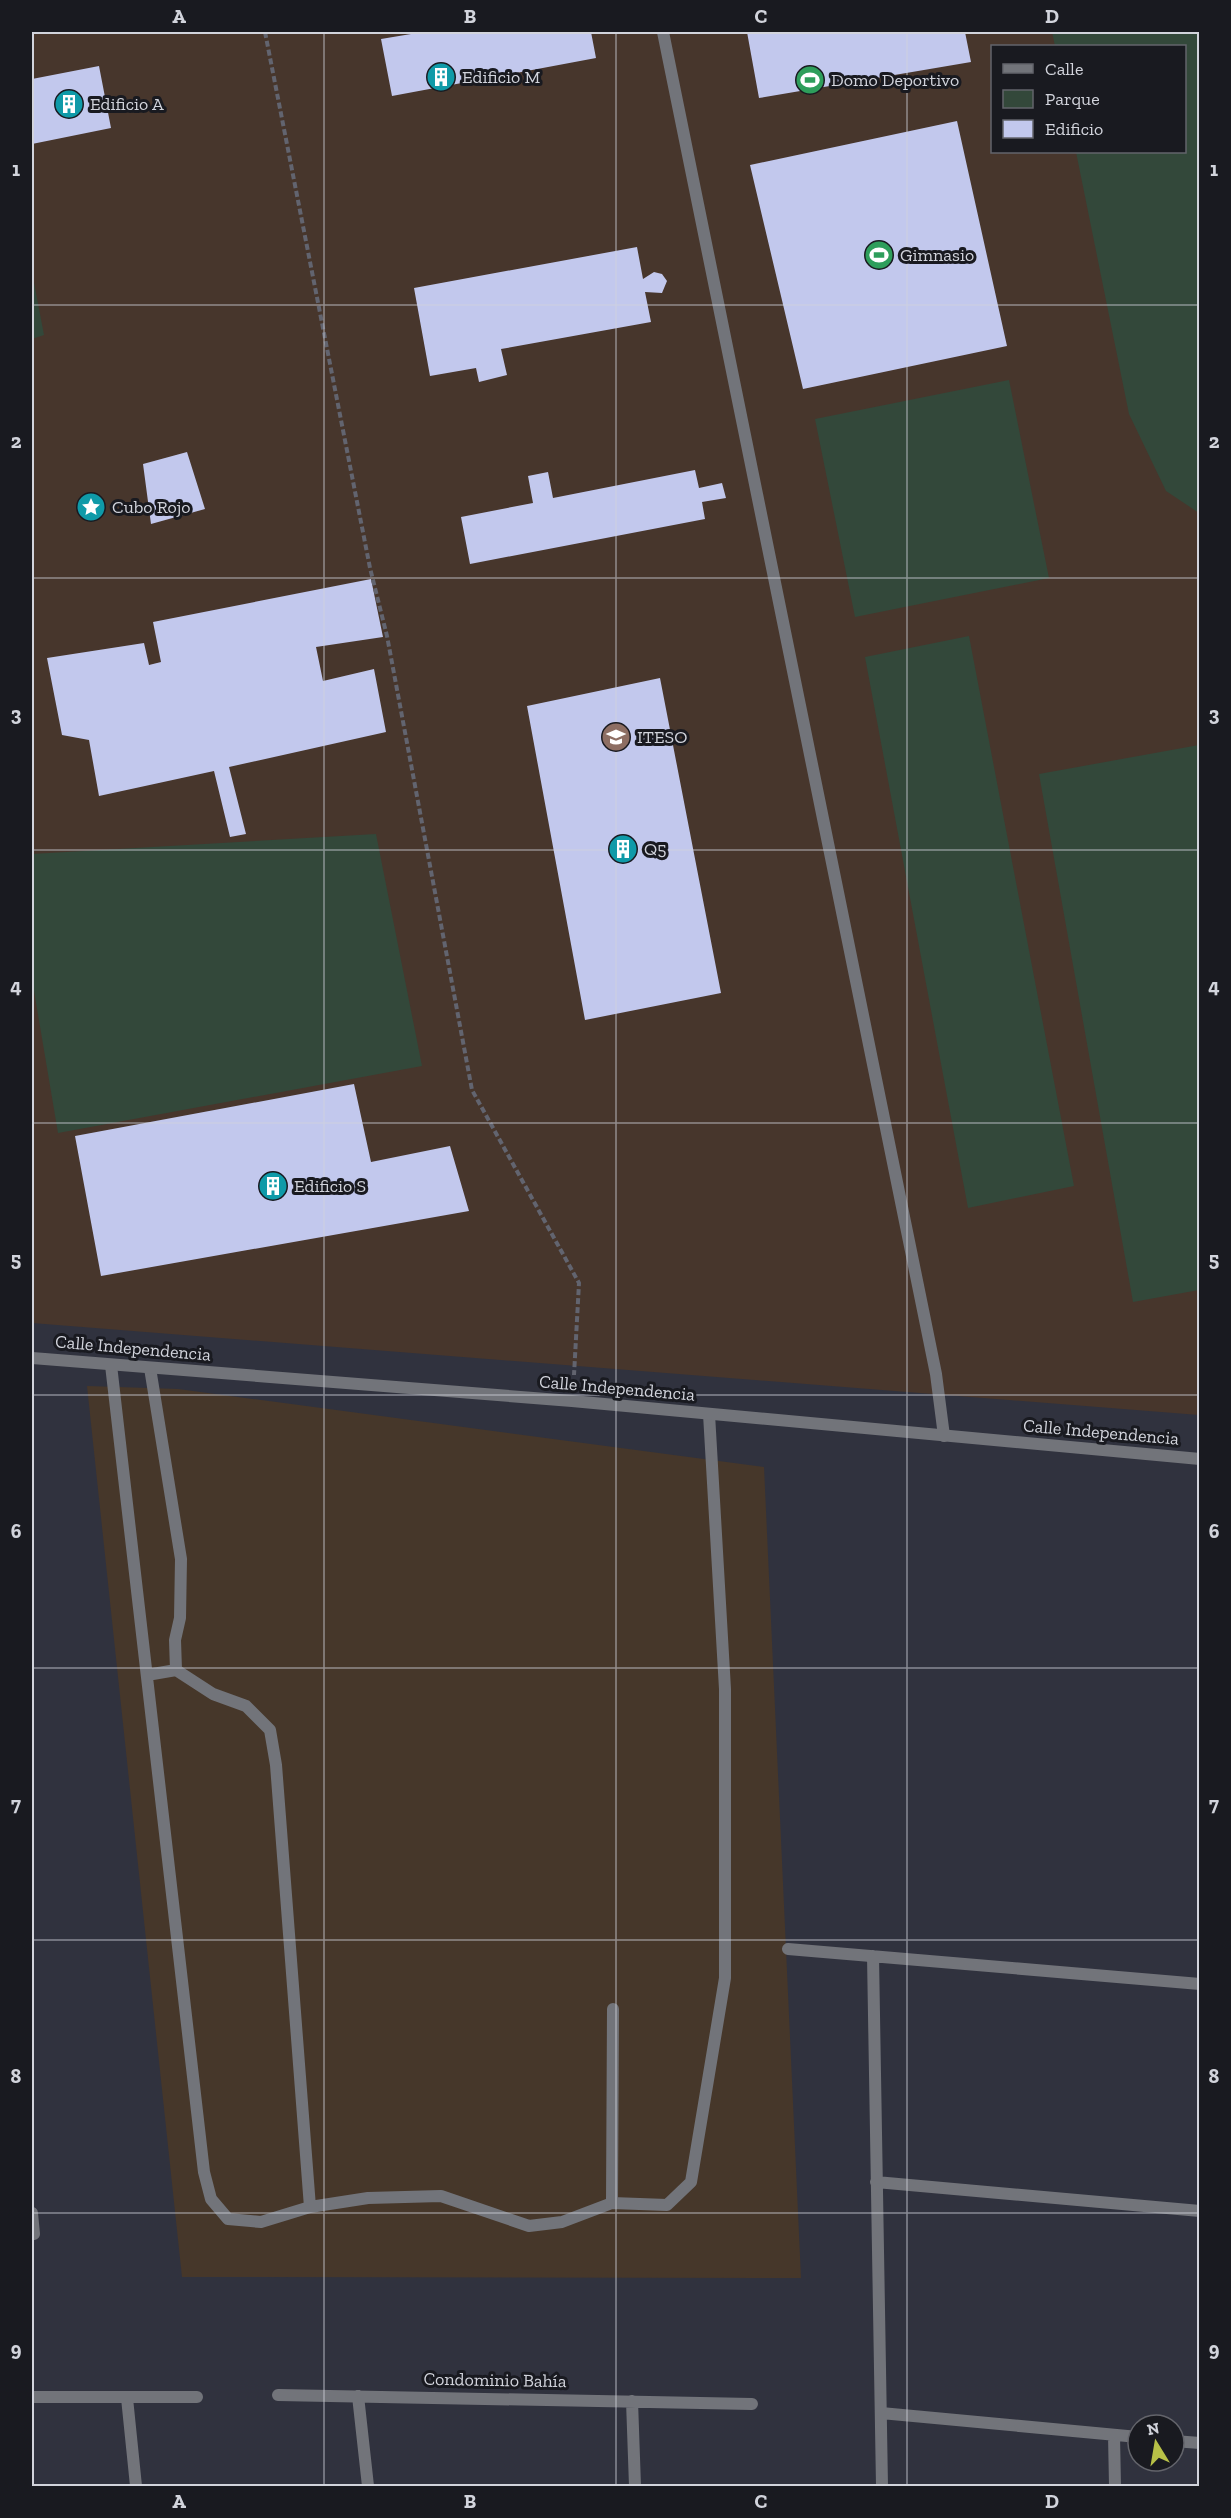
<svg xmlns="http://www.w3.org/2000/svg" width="1231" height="2518" font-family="'Zilla Slab',serif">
<rect width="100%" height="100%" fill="#30323e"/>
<path fill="#46372a" d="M87,1386L178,1389L764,1467L801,2278L182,2277Z"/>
<path fill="#47362c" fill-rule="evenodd" d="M32,32H1199V1415L32,1323ZM992,46H1184V152H992Z"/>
<path fill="#33483a" d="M1052,32H1199V513L1166,491L1129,414L1076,152H1184V46H1055Z
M32,272L44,335L32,339Z
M1009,380L1049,578L855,617L815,419Z
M969,636L1074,1186L968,1208L865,657Z
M1199,745V1290L1133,1302L1039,774Z
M376,834L422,1066L58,1133L32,979V854Z"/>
<path fill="#c2c8ed" d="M423,32H591L596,58L392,96L381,39Z
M747,32H965L971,62L759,98Z
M99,66L111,128L32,144V79Z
M957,121L1007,346L803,389L750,165Z
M637,247L643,279L654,272L662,274L667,281L662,293L645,292L651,322L501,349L507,375L479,382L476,368L430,376L414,288Z
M187,452L205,509L151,524L143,464Z
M695,470L699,488L722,483L726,498L702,502L705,519L470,564L461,517L533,503L528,476L548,472L553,498Z
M371,579L383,637L316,647L323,681L374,669L386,732L229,767L246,834L230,837L214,771L99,796L89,740L62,735L47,658L144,643L149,665L161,662L153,622Z
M660,678L721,993L585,1020L527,706Z
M354,1084L371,1162L450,1146L469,1211L101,1276L75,1136Z"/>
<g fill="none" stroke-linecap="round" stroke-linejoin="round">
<path stroke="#62646f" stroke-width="4" stroke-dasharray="6 3" stroke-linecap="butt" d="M265,32L370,568L387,636L472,1090L579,1283L574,1375"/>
<path stroke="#72747a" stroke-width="12" d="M663,32L936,1374L944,1436
M111,1365L204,2172L211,2199L228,2219L261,2222L310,2207L368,2198L441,2196L529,2226L562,2222L612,2203L613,2009
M150,1368L181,1559L180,1618L175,1640L176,1670
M147,1675L176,1670L213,1694L246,1706L270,1730L276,1765L310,2207
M612,2203L667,2205L691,2182L725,1978V1689L709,1414"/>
<path stroke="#72747a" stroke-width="12" d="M788,1949L1200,1984
M873,1956L882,2486
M876,2182L1200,2211
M32,2213L34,2234
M278,2395L752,2404
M358,2396L368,2486
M32,2397H197
M127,2398L136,2486
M632,2401L635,2486
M881,2413L1138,2437
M1114,2435L1115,2486
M1174,2441L1200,2443"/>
<path stroke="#72747a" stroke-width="12" d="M32,1358L572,1401L1200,1459"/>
</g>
<path fill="none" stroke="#d2d4dc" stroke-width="1.5" stroke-opacity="0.55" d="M324,32V2486M616,32V2486M907,32V2486M32,305H1200M32,578H1200M32,850H1200M32,1123H1200M32,1395H1200M32,1668H1200M32,1940H1200M32,2213H1200"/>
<defs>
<g id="building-disc" transform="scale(1.5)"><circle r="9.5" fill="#0f9aa8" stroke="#191a20"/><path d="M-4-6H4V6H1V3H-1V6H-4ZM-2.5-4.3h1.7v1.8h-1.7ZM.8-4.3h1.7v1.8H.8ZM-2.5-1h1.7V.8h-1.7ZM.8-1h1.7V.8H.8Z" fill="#fff"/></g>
<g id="stadium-disc" transform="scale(1.5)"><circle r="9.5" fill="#2e9e5b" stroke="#191a20"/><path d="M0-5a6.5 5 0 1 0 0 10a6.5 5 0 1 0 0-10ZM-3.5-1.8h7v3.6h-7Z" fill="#fff"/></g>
<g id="sight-disc" transform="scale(1.5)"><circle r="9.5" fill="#0f9aa8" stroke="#191a20"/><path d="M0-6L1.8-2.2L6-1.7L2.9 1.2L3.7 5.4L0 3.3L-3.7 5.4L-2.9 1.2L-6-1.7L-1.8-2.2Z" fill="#fff"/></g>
<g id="university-disc" transform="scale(1.5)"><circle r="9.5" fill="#8d6e63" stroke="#191a20"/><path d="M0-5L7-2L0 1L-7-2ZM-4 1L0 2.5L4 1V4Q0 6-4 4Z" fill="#fff"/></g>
</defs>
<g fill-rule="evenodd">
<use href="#building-disc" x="441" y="77"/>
<use href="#stadium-disc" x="810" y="80"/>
<use href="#building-disc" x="69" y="104"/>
<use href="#stadium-disc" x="879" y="255"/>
<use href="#sight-disc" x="91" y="507"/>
<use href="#university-disc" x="616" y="737"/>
<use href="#building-disc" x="623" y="849"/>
<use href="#building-disc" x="273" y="1186"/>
</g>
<g text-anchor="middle" stroke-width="6" stroke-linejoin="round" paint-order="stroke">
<g font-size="18" fill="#d2d4dc" stroke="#191a20" text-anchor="start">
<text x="462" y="83">Edificio M</text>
<text x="831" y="86">Domo Deportivo</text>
<text x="90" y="110">Edificio A</text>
<text x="900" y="261">Gimnasio</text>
<text x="112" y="513">Cubo Rojo</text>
<text x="637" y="743">ITESO</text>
<text x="644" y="855">Q5</text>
<text x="294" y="1192">Edificio S</text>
</g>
<g font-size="18" fill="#d2d4dc" stroke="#191a20">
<text transform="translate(133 1348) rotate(5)" y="6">Calle Independencia</text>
<text transform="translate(617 1388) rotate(5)" y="6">Calle Independencia</text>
<text transform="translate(1101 1432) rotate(5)" y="6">Calle Independencia</text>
<text transform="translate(495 2380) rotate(1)" y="6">Condominio Bahía</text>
</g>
</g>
<rect width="1231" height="2518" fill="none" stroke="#191a20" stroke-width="66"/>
<rect x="991" y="45" width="195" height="108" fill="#191a20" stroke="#63646b" stroke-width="1.5"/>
<rect x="1003" y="64" width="30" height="9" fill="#72747a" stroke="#63646b" stroke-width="1.5"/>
<text x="1045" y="75" font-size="18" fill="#d2d4dc">Calle</text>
<rect x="1003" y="90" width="30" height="18" fill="#33483a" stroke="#63646b" stroke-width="1.5"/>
<text x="1045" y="105" font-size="18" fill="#d2d4dc">Parque</text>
<rect x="1003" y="120" width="30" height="18" fill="#c2c8ed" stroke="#63646b" stroke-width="1.5"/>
<text x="1045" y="135" font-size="18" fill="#d2d4dc">Edificio</text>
<g transform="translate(1156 2443) rotate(349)"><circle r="28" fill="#191a20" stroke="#63646b" stroke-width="1.5"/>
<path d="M0-4.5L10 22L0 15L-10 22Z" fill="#b8c147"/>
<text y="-9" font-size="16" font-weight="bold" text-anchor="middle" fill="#d2d4dc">N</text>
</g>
<rect x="33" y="33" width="1165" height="2452" fill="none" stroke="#d2d4dc" stroke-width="2"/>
<g font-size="20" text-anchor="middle" font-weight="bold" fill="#d2d4dc">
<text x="179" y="23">A</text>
<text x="470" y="23">B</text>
<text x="761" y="23">C</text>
<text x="1052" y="23">D</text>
<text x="16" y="176">1</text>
<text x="1214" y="176">1</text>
<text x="16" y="448">2</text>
<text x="1214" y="448">2</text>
<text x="16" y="721">3</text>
<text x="1214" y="721">3</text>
<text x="16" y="993">4</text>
<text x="1214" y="993">4</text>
<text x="16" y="1266">5</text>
<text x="1214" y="1266">5</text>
<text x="16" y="1538">6</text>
<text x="1214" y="1538">6</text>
<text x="16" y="1811">7</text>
<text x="1214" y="1811">7</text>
<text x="16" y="2083">8</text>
<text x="1214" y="2083">8</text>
<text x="16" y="2356">9</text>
<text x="1214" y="2356">9</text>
<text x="179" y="2508">A</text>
<text x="470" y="2508">B</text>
<text x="761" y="2508">C</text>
<text x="1052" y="2508">D</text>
</g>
</svg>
